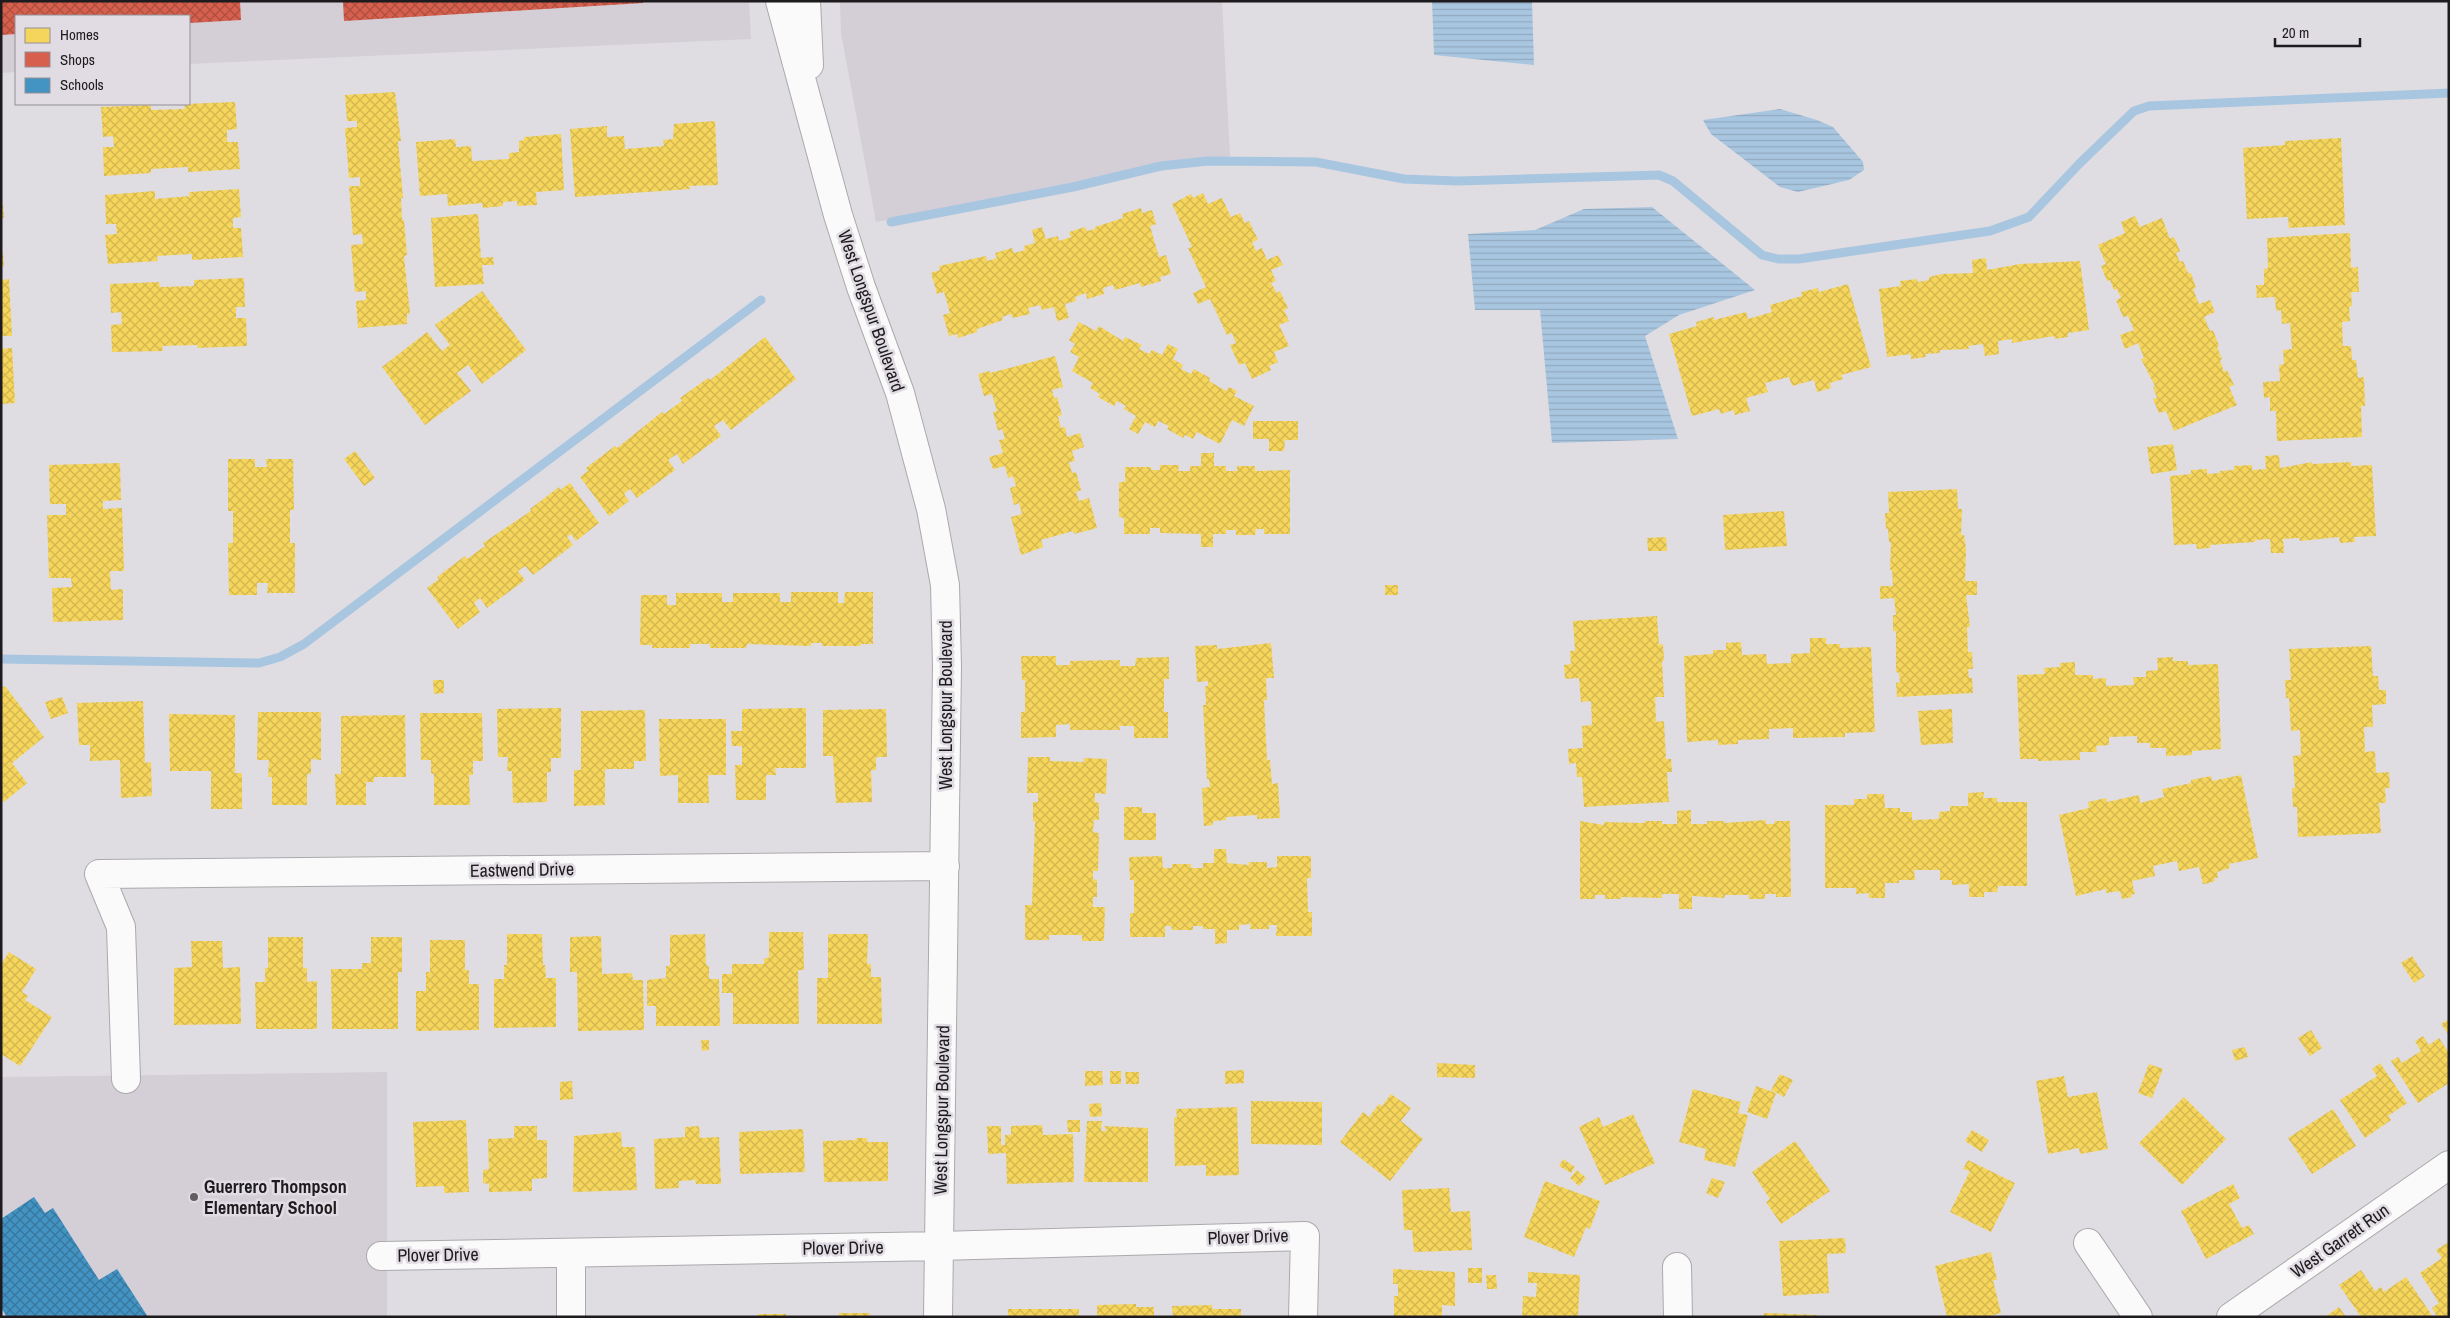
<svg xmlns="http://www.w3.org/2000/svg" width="2450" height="1318" font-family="'Archivo Narrow',sans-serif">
<defs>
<pattern id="water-rules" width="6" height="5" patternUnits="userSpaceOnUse" patternTransform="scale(1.25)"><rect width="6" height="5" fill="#a9c6e0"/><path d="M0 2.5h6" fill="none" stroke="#91aac0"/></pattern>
<pattern id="homes-cross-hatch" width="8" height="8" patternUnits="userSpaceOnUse" patternTransform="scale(1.25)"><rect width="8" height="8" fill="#f6d55c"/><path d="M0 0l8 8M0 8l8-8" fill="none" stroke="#d2b650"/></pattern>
<pattern id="shops-cross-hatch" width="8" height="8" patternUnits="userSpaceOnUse" patternTransform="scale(1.25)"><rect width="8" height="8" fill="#d6604d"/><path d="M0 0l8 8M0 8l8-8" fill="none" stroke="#ad4e3f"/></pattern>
<pattern id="schools-cross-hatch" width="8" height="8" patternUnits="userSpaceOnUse" patternTransform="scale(1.25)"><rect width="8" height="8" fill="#4393c3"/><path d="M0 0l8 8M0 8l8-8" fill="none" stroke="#37779e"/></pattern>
</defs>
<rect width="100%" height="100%" fill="#e0dde2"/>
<path fill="#d4ced6" d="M1,1H749L751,39L189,64V16H16V72L1,73Z
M840,1H1222L1230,156L876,222L841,33Z
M387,1072V1317H1V1077Z"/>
<path fill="url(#water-rules)" d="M1432,1H1532L1534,65L1434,55Z
M1780,109L1817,120L1833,127L1863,162L1864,170L1849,180L1798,192L1780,187L1711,134L1703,120Z
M1652,207L1755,290L1679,315L1645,336L1678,439L1552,443L1540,310H1475L1468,234L1535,230L1584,209Z"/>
<path fill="url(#homes-cross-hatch)" d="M395,92L401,141H398L403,198H401L402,220H404L407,255L404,256L410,314L407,313V324L358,328L356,301L366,300V291L355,292L351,245L363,244L362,234L353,235L349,186H360V177L349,178L345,128L357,127V121H347L345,95Z
M235,102L237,129L227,130V142H238L240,169L188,172V167L151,169V173L104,176L103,147H114L113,136L103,137L101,107L151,105V110L185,109L184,104Z
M715,121L718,185L689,186L690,189L575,197L570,129L607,126V137L624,136L625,149L664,146L663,140L673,139L674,124Z
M561,134L564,190L536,192L537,205L517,206V201L503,202V206L483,208L482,203L448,206L447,194L420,196L416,142L455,139L456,147L471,146L472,161L509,159V153L519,152V141L524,140V137Z
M2341,138L2345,225L2289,228L2288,217L2247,219L2243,148L2285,145V141Z
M239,189L241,217L233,218V228H241L243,257L192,260V254L157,256L158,261L108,264L105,235L117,234L116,224H106L105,195L155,191V199L190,196L189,192Z
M1203,193L1208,204L1222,198L1231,217L1240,213L1245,223L1249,221L1258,240L1252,242L1256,251L1262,248L1267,260L1278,255L1283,265L1271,270L1276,281L1271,283L1277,293L1280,291L1288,308L1284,310L1289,321L1279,325L1289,346L1274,352L1278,362L1269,366L1271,370L1252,379L1245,363L1239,365L1230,345L1236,343L1232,333L1227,335L1210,299L1198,304L1193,293L1206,287L1188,248L1192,247L1172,204L1191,194L1193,198Z
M1,204H3L4,218H1Z
M1141,208L1142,213L1152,210L1156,224L1150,226L1159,257L1166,255L1171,274L1160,277L1161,281L1141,287L1140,283L1115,290L1113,285L1103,288L1104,294L1087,299L1086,293L1075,297L1076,301L1065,304L1069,318L1057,321L1054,307L1042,310L1040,305L1028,308L1030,314L1013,318L1011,314L1002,317L1003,320L977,329V332L958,338L957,334L949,336L943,315L950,313L944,292L937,294L931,273L940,270L939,266L986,256L987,261L997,258L995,253L1012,248L1014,253L1025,250L1024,246L1035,243L1032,230L1042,227L1046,239L1058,236L1059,241L1071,237L1069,232L1085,227L1087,231L1095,229V227L1123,218L1122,214Z
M478,214L481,258L493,257L494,265H482L484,284L435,287L431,218Z
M2135,216L2140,227L2162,218L2170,239L2174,237L2180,251L2176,253L2180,262L2183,261L2188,273H2191L2196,288L2193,289L2199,304L2210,300L2215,312L2204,317L2210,331L2213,330L2219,346L2217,347L2222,359L2220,360L2224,372L2227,370L2234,385L2229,387L2237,405L2174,431L2166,411L2159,413L2153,399L2157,398L2153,387L2155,386L2141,359L2144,358L2138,343L2125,349L2120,335L2134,330L2128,316L2123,317L2116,300L2121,298L2117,289L2114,290L2110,280L2107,281L2101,266L2106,264L2098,245L2125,233L2121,222Z
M2350,233L2351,268L2358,267L2359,292H2351L2352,306L2349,307L2350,321L2342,322L2343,346H2351L2352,360H2356L2358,378L2364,377L2365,406H2361L2362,437L2277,441L2276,411H2270V397L2264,398L2263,382L2280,381L2279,365L2284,364L2283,350L2292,349L2290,323L2282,324L2281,310L2276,311L2275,297L2257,298L2256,285H2264V269L2268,268L2267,238Z
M1,253H3L4,266L1,267Z
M1986,258L1987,270L2020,264L2080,261L2089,330L2068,333V337L2055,339L2054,336L2012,343V339L1998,341L1999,354L1985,356L1983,344L1968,346L1969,349L1940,350V353L1925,354L1926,357L1911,359V354L1887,357L1879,289L1901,286L1900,281L1917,279L1918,282L1929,280V277L1942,274L1973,273L1972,260Z
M244,278L245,307H236V318H246L247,346L198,348L197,345L162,346L163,351L112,352L111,325L122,324L121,312L111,313L110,284L159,282L160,287L194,286V280Z
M9,279L12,336H1V280Z
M1848,284L1871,367L1841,375L1843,379L1830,383L1831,388L1817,392L1814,380L1792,386L1789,377L1765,383L1768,392L1746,398L1750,411L1735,415L1733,410L1721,414L1719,409L1692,416L1669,334L1697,326L1696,322L1714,317V320L1746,312L1748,319L1772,312L1770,305L1802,296L1801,292L1818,288L1819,292Z
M482,291L526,350L482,384L468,365L457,373L471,391L425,425L382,367L427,332L442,351L450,345L435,325Z
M1079,322L1096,331L1099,326L1123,341L1125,337L1142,345L1139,349L1149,354L1152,350L1162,355L1168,344L1178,349L1173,359L1183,365L1181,369L1191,374L1194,369L1210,378L1209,381L1226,391L1229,387L1237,391L1234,396L1254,406L1244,426L1232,420L1220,444L1197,432L1193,439L1185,435L1183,438L1167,429L1169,426L1158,421L1155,427L1145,422L1138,434L1129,429L1136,416L1124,409L1126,406L1117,401L1114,406L1098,397L1100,394L1090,388L1093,383L1072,371L1079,357L1070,352L1075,344L1069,340Z
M765,337L796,379L731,430L723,420L714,426L721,436L683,464L677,454L668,460L675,470L637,498L630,489L624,494L629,501L609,516L580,477L588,471L586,468L615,446L617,448L662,412L664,414L682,401L680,398L708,378L710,380Z
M12,348L15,403L1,404V349Z
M1055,356L1063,387L1052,390L1054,398L1057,397L1062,415L1058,416L1061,428L1065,427L1067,437L1080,433L1084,447L1072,451L1075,461L1069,462L1072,473L1076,472L1081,490L1076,492L1079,501L1089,498L1097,528L1074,534L1073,531L1041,540L1043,547L1021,555L1011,517L1022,514L1019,503L1014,505L1010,488L1016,486L1013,476L1008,478L1005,466L993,469L989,457L1003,453L999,440L1005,439L1002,429L998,431L993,412L997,411L992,394L984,396L978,374L990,371V373Z
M1253,421H1298V440H1285L1284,451H1269V439H1253Z
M2173,444L2177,470L2151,474L2147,447Z
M355,451L375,478L364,486L344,459Z
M1201,453H1214V466H1226V471H1237V466H1255V471L1290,470V534H1264V529H1256L1255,535H1236V530H1226V534H1213V547H1201V534L1160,533V528H1150V534H1124V518L1119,517V482H1125V467H1151V470H1160V465H1179L1178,471H1190V466H1201Z
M2279,455L2280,468L2312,462V464L2351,462V466L2372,465L2376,536L2354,537L2355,542L2340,543L2339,537L2300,541L2299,538L2283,539L2284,553H2271L2270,539L2255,540V542L2210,545V548L2197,549L2196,544L2174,545L2170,476L2191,474V470L2207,469V474L2220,473V471L2234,470V466L2252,465V470L2266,469L2265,456Z
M228,459H255V467H267L266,459H293L294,510H290V543H295V593H267L268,583H257V595H229L228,543H233V511H228Z
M120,463L121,500L103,501V509L122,508L124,571H110L111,590L123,589V620L53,622L52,588L72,587L71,578H49L47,515H66V504H50L49,465Z
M570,483L599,523L576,541L571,534L567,537L573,545L533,575L525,566L518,571L525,580L487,608L480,598L474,603L480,612L458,629L427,588L439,579L437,577L465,556L467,559L485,546L483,543L531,511L530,509L559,487L560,490Z
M1957,489L1958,509H1962L1961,535H1964L1966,549L1965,581H1977V595H1966L1970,627H1967L1968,652H1972L1973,669H1968L1969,678H1972L1973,693L1897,697L1896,683L1900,682L1899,673L1896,672V631H1893V615H1896L1894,598L1880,599V586H1893L1892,570H1890L1891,542H1889L1888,529H1886L1885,513H1889L1888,492Z
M1784,511L1787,546L1725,550L1723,515Z
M1666,537L1667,551H1648L1647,538Z
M1385,585H1398V595H1385Z
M791,592H838V603H844L845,592H873V644H861L860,646H822V643H811V646L747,644L746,648H710V644H690V648H652V645H640L641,595H667V605H676V593H722V602H733V593H780V602H791Z
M1657,616L1659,645L1663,644L1664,661H1662L1664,697H1655L1656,722L1664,721L1666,759H1671L1672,772H1667L1669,802L1584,807L1582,777H1577L1576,763L1569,764L1568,749L1583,748L1582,726L1592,725L1591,701L1581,702L1579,678L1565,679L1564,665L1571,664L1570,651H1575L1573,621Z
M1810,638H1826V644H1840V648L1871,647L1875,732L1845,733V737L1793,738V728L1769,729V739L1738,740V744L1718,745V740L1687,742L1684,656L1713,654V650H1726V643L1741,642L1742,655L1766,654L1767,664L1791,663V654L1810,653Z
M1271,643L1274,678H1266L1267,700H1264L1267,760H1270L1272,784L1278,783L1280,818L1257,819V815L1226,817V820L1213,821V825L1204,826L1202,788L1210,787L1209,779H1207L1203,705H1206L1205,686H1208V681L1197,682L1195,646L1217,645V649Z
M2371,646L2373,676H2378L2379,690H2386V704L2372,705L2373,727H2364L2365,752L2375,751L2376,773L2389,772L2390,788H2385L2386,803H2379L2381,833L2298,837L2297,807H2293L2292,788H2295L2293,756L2301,755L2300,730L2291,731L2289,698H2286L2285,680H2291L2289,649Z
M1021,656H1056V665H1070V661L1120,660V666H1135L1136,658L1169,657V679H1164V712H1168V738H1134V726H1119L1120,730H1070V724L1056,725V737L1021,738V712H1025V680H1022Z
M2173,657V661H2188V665L2218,664L2221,749L2192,751V755L2166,756V748H2150V743H2137V736L2109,737V745L2096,746L2097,752H2080V760L2038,761V759H2020L2017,675L2045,674L2044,668L2060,667V663L2075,662V675H2093V679L2106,678V686L2134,685L2133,677H2146V671L2158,670L2157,658Z
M433,680H444V693L434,694Z
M5,686L44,737L12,763L27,783L4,802L1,799V688Z
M62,697L68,713L51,719L45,702Z
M143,701L145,763L151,762L152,796L121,798L120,760L90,761V745H79L77,703Z
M561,708V758H551V772H547V802L513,803L512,771H507L508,757H498L497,709Z
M806,708V768H775L776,775H766V800H736L735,765H742V746H732L731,731H742V709Z
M886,709L887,757H876V770H871L872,802L836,803L833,756H823V710Z
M1952,709L1953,743L1921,745L1918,711Z
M645,710L646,761H634V769H605V805L574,806V770H581V711Z
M258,712H321V760L311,759V774H307V805H272V777H268L269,760H257Z
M420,713H482L483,761H473V775H469L470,805H434V774H431V760H421Z
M169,714L235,715V773H242V809H211V771H170Z
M405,715L406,777H374V782H366V805H336L335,774H341V716Z
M659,719H726V775H708L709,803H678V775L660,776Z
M1028,757H1050V761L1084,762V758L1107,759L1106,794L1095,793V802L1099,803V820H1094L1093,832L1099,833L1098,871H1093V879L1097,880V897H1093V907H1105L1104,941H1082V935H1049V940H1025V905H1032L1035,821H1033V802H1038V793H1027Z
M2241,775L2258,858L2229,864L2230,868L2217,872L2218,878H2214L2215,881L2205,884H2203L2199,867L2179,871L2177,861L2153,866L2155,876L2132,881L2135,894L2131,895L2132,897L2122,899L2120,891L2106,893V889L2076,896L2059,815L2089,808L2088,802L2106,798L2107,802L2139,795L2140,803L2164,797L2162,789L2191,783V780L2211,776L2212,781Z
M1984,792L1983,798H1997V802H2027V886H1998L1997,892H1984V897H1969V884L1952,885V880H1940V870H1914L1915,880H1899V883H1885V898H1869V893L1856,894V888H1825V805H1854V799H1867V794H1884L1885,808H1900V812H1912V820L1939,819V812L1950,811V806H1968V793Z
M1124,807H1142V813H1156V840H1124Z
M1691,810V824H1707V821H1724V823L1766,820V824H1774L1775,821H1790L1791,897H1776V894H1765V899H1749V895H1725L1724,898L1692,896V909H1679V894H1662V898L1621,897V899H1605V895H1595V899H1580V821L1604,825V822L1645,823V821H1662V824H1677V811Z
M1214,849H1226L1227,863L1249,865V862H1267V868L1277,867V856H1311V878H1307L1308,912H1312V936H1276L1277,925H1269V929H1250L1251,924L1239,925V930H1227V943L1215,944V929H1203V926H1193V930H1172L1171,926H1165V937H1130V913H1134V880H1130L1129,857L1162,856L1163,868H1172V864H1191V868H1203V863H1214Z
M769,932H803L804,970H798L799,1024H733V993H722V974H732V964H764V958H769Z
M507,934H542L543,965H545L546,978H556V1027L494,1028V979H504V965H507Z
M705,934L706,965L709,966V979H719L720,1026H656V1006H647V980L666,978V966H670V935Z
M828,934H868L867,964H871V977H881L882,1024H817V978H828Z
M601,936L602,974L632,973L633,980H643L644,1030L578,1031L577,972H570V937Z
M268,937H303V968H307V982L317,981V1029H256L255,982H265V968H268Z
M371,937H402V972H398V1029H332L331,969H362V963H371Z
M430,940H465V970H469V984H479V1030L416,1031V991H426V972H430Z
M191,941H222L223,968L240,967L241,1024L174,1025V968L192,967Z
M9,952L36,969L22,992L28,996L25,1000L52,1017L20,1066L1,1054V965Z
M2412,956L2425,976L2414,983L2401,963Z
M2449,1019V1035L2441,1024Z
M2311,1030L2322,1048L2310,1056L2298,1038Z
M2423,1036L2429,1045L2439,1038L2449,1053V1083L2418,1103L2391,1061L2398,1057L2402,1063L2421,1051L2415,1041Z
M701,1040H709V1050L702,1051Z
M2245,1047L2248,1057L2235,1061L2232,1050Z
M1437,1063L1475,1065V1078L1437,1077Z
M2380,1063L2407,1103L2388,1116L2391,1120L2365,1138L2340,1100L2377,1076L2372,1069Z
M2149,1064L2163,1069L2152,1098L2138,1093Z
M1244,1070V1083L1225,1084V1071Z
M1085,1071H1102L1103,1085L1085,1086Z
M1110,1071H1121V1084H1110Z
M1125,1072H1139V1084H1126Z
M1780,1074L1793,1080L1784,1097L1771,1090Z
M2064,1076L2068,1097L2097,1092L2108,1149L2080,1154L2079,1148L2048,1154L2036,1081Z
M572,1081L573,1099L560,1100V1082Z
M1756,1086L1776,1093L1767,1119L1747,1112Z
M1693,1089L1741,1102L1738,1113L1748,1115L1735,1167L1704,1160L1706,1149L1679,1142Z
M1391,1094L1411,1108L1401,1121L1423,1139L1390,1181L1340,1142L1363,1112L1369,1117L1379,1104L1382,1106Z
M2184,1097L2226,1139L2182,1185L2139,1143Z
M1251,1101L1322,1102V1145L1251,1144Z
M1101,1103L1102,1116L1090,1117L1089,1104Z
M1237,1107L1239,1175L1206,1176V1165L1175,1166L1174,1117L1177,1118L1176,1109Z
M2333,1109L2356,1146L2312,1174L2288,1138Z
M1633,1114L1655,1163L1605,1185L1579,1127L1599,1117L1603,1127Z
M466,1120L469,1192L444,1193V1186L416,1187L413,1122Z
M1067,1120H1080V1132H1068Z
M1087,1121H1102L1101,1131H1107L1104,1126L1148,1128V1182H1084Z
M1042,1125L1043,1135L1073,1134L1074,1182L1007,1184L1006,1153L988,1154L987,1126H1001V1145H1005V1135H1011V1126Z
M514,1126H537V1140H547V1178L532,1179V1191L489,1192V1184L483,1183V1170L489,1169L488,1139L514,1138Z
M699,1126L700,1138L719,1137L721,1184H696L695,1180L679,1181V1188L655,1189L654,1139L685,1137V1127Z
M803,1129L805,1172L740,1174L739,1132Z
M1972,1130L1989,1140L1982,1152L1965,1141Z
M621,1132L622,1147H635L637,1190L573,1192L574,1136Z
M856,1138H867V1142H888V1181L824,1182L823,1141L856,1140Z
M1795,1141L1830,1191L1781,1224L1766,1202L1770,1199L1752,1172Z
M1563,1159L1575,1167L1571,1173L1559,1166Z
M1968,1160L2015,1183L1991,1232L1950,1212L1970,1171L1963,1169Z
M1577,1170L1586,1178L1579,1186L1570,1178Z
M1712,1178L1725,1182L1718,1198L1706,1193Z
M1545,1181L1600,1201L1590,1229L1586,1227L1574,1257L1524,1237Z
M2233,1184L2240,1198L2229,1204L2242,1228L2249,1225L2254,1234L2206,1259L2181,1211Z
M1449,1188L1451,1212L1470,1211L1472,1250L1414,1252L1412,1230H1404L1402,1190Z
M1845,1238L1846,1253L1827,1254L1829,1293L1783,1296L1779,1241Z
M2449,1242V1317H2437L2432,1308L2439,1303L2420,1273L2442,1258L2436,1250Z
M1991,1252L1997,1280H1993L2001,1313L1986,1317H1947L1935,1266Z
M1468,1268H1482V1283H1468Z
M1393,1269L1455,1272V1306L1442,1305V1317H1394V1296H1398V1284H1393Z
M2361,1270L2375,1291L2381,1287L2384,1292L2406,1277L2433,1317H2361L2339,1285Z
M1528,1272L1580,1275L1578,1317H1522L1523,1296L1536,1297L1537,1283H1528Z
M1486,1275H1496L1497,1289H1487Z
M1136,1304V1307H1154V1317H1097V1305Z
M1212,1305V1309H1241V1317H1173L1172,1306Z
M2339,1307L2346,1317H2325Z
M1008,1309H1079V1317H1008Z
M839,1313H870L869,1317H839Z
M1764,1313L1817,1315V1317H1764Z
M758,1314H786V1317H758Z"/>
<path fill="url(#shops-cross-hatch)" d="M1,1H240L241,20L189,23V16H16V34L1,35Z
M343,1H643V3L344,21Z"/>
<path fill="url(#schools-cross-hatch)" d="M34,1197L45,1213L53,1208L99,1280L117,1269L148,1317H7L1,1308V1219Z"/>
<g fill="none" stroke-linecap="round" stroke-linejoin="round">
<path stroke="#a9c6e0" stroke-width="9" d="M891,222L1073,187L1161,166L1208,161L1316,162L1404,179L1457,181L1659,175L1673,181L1762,255L1778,259H1799L1990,231L2029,217L2079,164L2134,111L2149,106L2449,93
M1,659L259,663L280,657L304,644L761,300"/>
<g stroke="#aba9ac" stroke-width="30">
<path id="street" d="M780,1L838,215L861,287L900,393L931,509L945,585L947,666L938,1317
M806,1L809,65
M126,1079L121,927L99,874L945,866
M2088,1243L2138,1317
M381,1256L940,1246L1305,1236L1303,1317
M1677,1267L1678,1317
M571,1317V1253
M2231,1317L2449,1165"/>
</g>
<use href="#street" stroke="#fafafb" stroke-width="28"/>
</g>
<circle fill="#615f62" stroke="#e1dce3" stroke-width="2" cx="194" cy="1197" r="5"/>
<g text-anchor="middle" stroke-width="5" stroke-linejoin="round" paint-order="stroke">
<g font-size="18" fill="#1d1b1d" stroke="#e1dce3">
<text transform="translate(871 311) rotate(71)" y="6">West Longspur Boulevard</text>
<text transform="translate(946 705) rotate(-90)" y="6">West Longspur Boulevard</text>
<text transform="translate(522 870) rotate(-1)" y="6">Eastwend Drive</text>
<text transform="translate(942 1110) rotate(-89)" y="6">West Longspur Boulevard</text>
<text transform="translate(1248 1237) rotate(-2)" y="6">Plover Drive</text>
<text transform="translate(2340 1241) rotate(-35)" y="6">West Garrett Run</text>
<text transform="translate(843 1248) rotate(-1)" y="6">Plover Drive</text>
<text transform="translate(438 1255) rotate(-1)" y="6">Plover Drive</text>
</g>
<g font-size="18" font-weight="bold" fill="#1d1b1d" stroke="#e1dce3" text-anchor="start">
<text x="204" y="1193">Guerrero Thompson<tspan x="204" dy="21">Elementary School</tspan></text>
</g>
</g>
<rect width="2450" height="1318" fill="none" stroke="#1d1b1d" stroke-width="5"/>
<rect x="15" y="15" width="175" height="90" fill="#e1dce3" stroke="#938f94"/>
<rect x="25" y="28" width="25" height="15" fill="#f6d55c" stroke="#938f94"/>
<text x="60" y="40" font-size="15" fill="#1d1b1d">Homes</text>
<rect x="25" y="52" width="25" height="15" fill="#d6604d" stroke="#938f94"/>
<text x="60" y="65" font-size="15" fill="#1d1b1d">Shops</text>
<rect x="25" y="78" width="25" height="15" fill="#4393c3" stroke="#938f94"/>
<text x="60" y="90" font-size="15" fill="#1d1b1d">Schools</text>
<path d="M2275 38v8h85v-8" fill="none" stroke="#1d1b1d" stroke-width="2.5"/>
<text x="2282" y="38" font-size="15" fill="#1d1b1d" stroke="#e1dce3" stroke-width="4" paint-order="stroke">20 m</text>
</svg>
